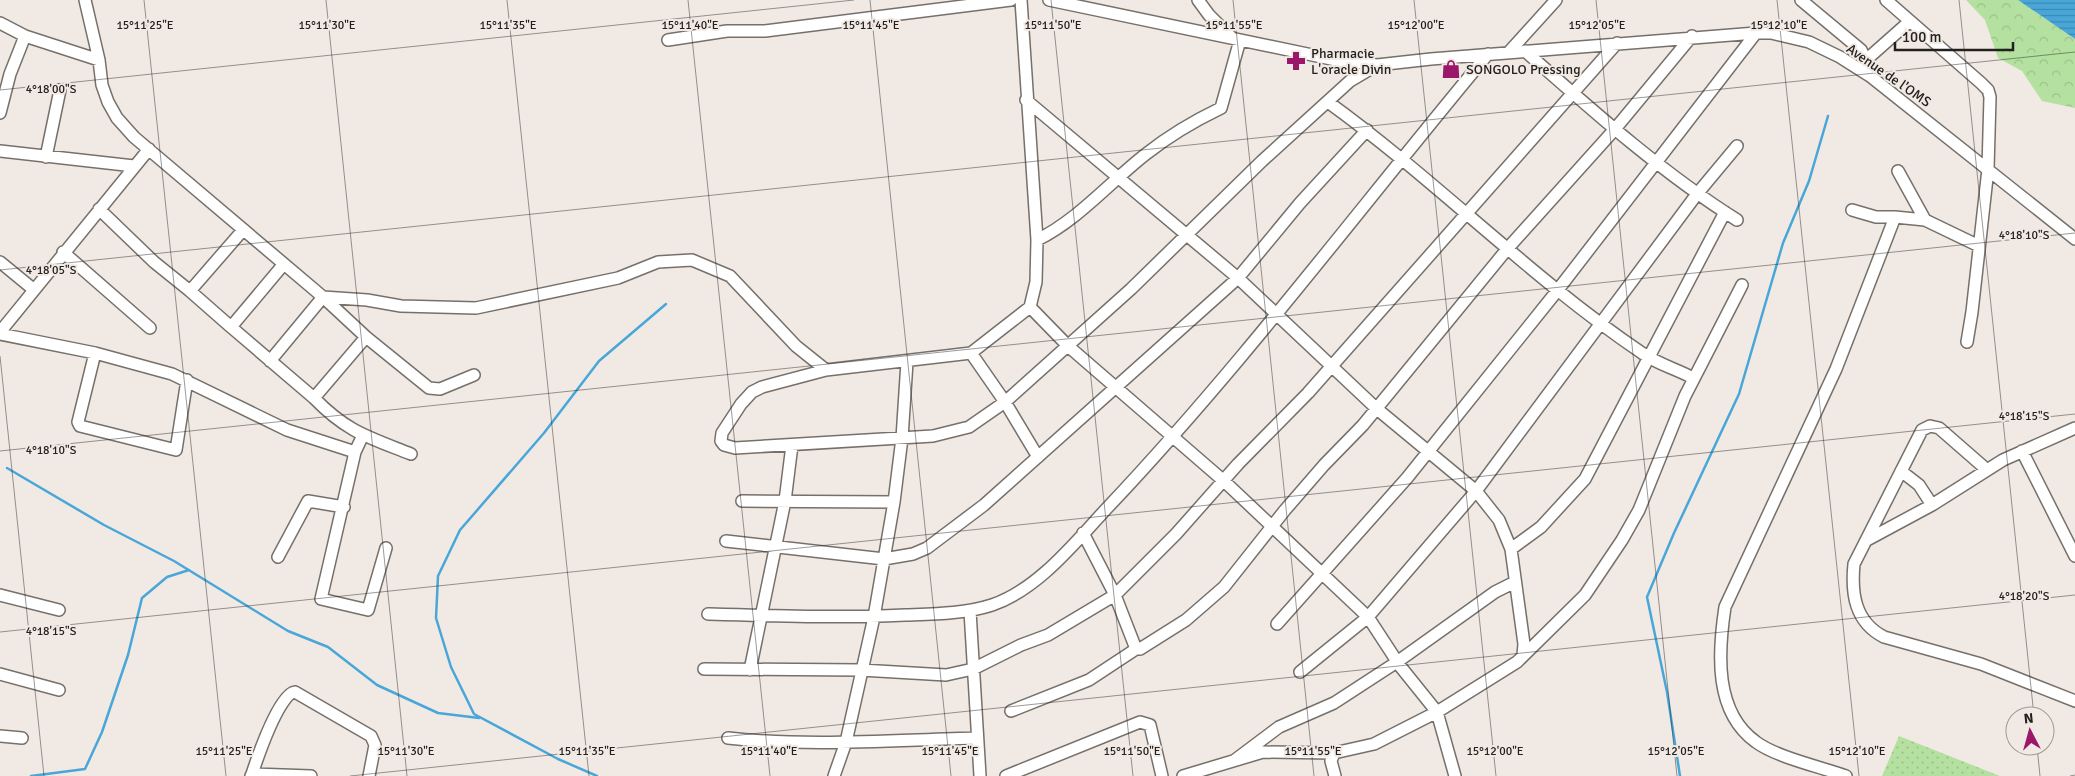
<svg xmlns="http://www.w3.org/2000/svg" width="2075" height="776" font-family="Signika,sans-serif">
<defs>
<pattern id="grass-dots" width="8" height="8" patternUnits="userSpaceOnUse" patternTransform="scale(1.25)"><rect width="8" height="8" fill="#b5e1a0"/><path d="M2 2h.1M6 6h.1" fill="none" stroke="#9bc189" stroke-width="1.8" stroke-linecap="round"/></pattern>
<pattern id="forest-crowns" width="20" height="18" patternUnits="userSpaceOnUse" patternTransform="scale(1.25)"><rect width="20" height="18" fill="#b5e1a0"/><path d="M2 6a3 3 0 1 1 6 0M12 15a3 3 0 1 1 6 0" fill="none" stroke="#9bc189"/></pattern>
<pattern id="water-rules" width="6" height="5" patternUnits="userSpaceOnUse" patternTransform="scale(1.25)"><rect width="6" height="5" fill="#48a7d8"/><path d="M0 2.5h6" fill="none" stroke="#3c88af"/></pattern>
</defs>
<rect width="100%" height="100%" fill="#f1eae4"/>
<path fill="url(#grass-dots)" d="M1899,736L2000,776H1882Z"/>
<path fill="url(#forest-crowns)" d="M1966,0H2018L2075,39V108L2042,101L2022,71L1998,58L1985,20Z"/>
<path fill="url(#water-rules)" d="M2018,0H2075V39Z"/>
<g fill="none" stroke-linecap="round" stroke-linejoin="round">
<path stroke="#48a7d8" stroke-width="2.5" d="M7,468L104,525L174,561L288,631L328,647L377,685L438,713L479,718
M31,776L85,769L102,732L128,655L142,598L167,577L189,570
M597,776L558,759L474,714L451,667L436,618L438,576L460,530L544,433L599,361L666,304
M1680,776L1667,692L1647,597L1674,533L1739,394L1783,243L1809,181L1828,116"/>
<g stroke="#76706a" stroke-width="14">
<path id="minor" d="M85,0L99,60L102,85L108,102L117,118L134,137L323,297L366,337L429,388L440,389L474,375
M1021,0L1037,240L1036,282L1030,307L971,353L826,370L762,387L752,392L741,404L722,433L721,441L724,445L735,448L933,436L969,427L1005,402L1131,289L1262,161L1350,81L1377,65
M1049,0L1336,60L1377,65L1431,59L1756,33H1771L1809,42L1840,57L1870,76L2075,239
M1198,0L1209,15L1231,37
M1801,0L1861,50L1866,60L1870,76
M1886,0L1981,83L1988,90L1990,97L1988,169L1972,312L1967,342
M0,23L25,36L99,60
M668,40L727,31H765L1011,0
M1525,51C1593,111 1661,172 1737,220
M1509,52L1556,0
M1866,60L1910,21
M1026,100L1238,278L1377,409L1476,491L1499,520L1511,549L1524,644L1523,655
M1328,102C1437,181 1531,278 1642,353C1657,364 1677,369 1693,378
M0,113L10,74L25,36
M0,151L134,166
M46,157L60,90
M1898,171L1925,220L1979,246
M99,209L154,262L190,291L243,230
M1852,210L1876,217H1895
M1037,240C1078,220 1110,182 1146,154C1170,135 1194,121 1221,108L1240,40
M63,252L150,328
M0,262L33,289
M283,265L231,327L314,398L366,337
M190,291L231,327
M323,297L367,300L401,306L476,308L618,278L658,262L692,260L730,276L796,346L826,370
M1030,307L1068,346L1225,482L1368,617L1400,666L1437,712L1455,776
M0,332L149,149
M0,334L95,353L172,374L287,430L355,452
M95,353L78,422L80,426L176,450L187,380
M971,353L1005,402L1038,457
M270,361L323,297
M314,398C347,432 368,437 411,454
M363,435L355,452L321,599L368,610L386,548
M2022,451L2075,556
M1986,469L1939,428L1930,426L1922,430L1854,564C1851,594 1855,622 1884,637L1981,664L2075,701
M1901,471L1919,485L1932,505
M742,501L894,502L902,438L907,362
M1083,533L1115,595L1136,649H1140L1186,620L1224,587L1285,510L1324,465L1363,425L1508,248L1615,129L1692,36
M1867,540L1932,505L2003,460L2075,428
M726,541L884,559L913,554L927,548L984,505L1238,278L1300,203L1367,130
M1511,549L1541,527L1585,479L1725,212
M278,557L308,501L344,507
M0,595L59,610
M970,611L980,776
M708,614C774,616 839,618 905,615C934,614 964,614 992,605C1039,589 1076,541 1109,506C1244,363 1362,205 1488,54
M1277,624L1407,478L1557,291L1756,33
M704,669L861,670L946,675L973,669L1021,645L1048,635L1115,595L1176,534L1238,464L1308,393L1617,43
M750,670L785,501L792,445
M1300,672L1368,617L1476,491L1697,194L1737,146
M0,674L59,690
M1011,711L1089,680L1136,649
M0,736L22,738
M728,738C810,747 894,740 977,738
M1235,760L1279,727L1334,703L1397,662L1495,592L1515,582
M252,774C257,759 279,693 295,692L371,736L375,745L369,776
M251,776L252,774L311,776
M834,776L846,742L874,617L894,502
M1006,776L1140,722L1150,725L1162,776
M1183,776L1263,752L1334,753
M1335,776L1331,761L1334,753L1374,744L1437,712L1517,662L1585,595L1622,540L1639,510L1685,396L1742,285
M1846,776C1821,767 1776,757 1756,742C1714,712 1718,653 1725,607L1836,369L1895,217L1925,220"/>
</g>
<use href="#minor" stroke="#fff" stroke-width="11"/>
</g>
<path fill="none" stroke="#23201e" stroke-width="1" stroke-opacity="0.45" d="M144,0L226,776M326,0L407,776M507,0L589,776M688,0L770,776M870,0L951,776M1051,0L1133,776M1233,0L1314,776M1414,0L1496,776M1596,0L1677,776M1777,0L1859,776M1959,0L2034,716M0,90L854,0M0,270L2075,52M0,356L44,776M0,451L2075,233M0,632L2075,414M2037,746L2040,776M350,776L2075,595M2070,776L2075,775"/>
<defs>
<g id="pharmacy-bare" transform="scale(1.5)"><path d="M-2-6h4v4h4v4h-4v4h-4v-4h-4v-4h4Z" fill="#9b176a" stroke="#f1eae4" stroke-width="2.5" paint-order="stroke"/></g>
<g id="shop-bare" transform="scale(1.5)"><path d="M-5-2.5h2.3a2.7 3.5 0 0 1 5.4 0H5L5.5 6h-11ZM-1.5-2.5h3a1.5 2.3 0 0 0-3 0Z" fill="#9b176a" stroke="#f1eae4" stroke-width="2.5" paint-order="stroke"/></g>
</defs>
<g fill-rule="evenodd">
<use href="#pharmacy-bare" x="1296" y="61"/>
<use href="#shop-bare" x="1451" y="69"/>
</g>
<g text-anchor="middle" stroke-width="4" stroke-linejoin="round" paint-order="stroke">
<g font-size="14" fill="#23201e" stroke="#f1eae4" text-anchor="start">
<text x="1311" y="58">Pharmacie<tspan x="1311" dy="16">L'oracle Divin</tspan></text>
<text x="1466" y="74">SONGOLO Pressing</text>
</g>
<g font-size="14" fill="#23201e" stroke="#f1eae4">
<text transform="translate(1889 75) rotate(35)" y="5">Avenue de l'OMS</text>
</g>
</g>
<g font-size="12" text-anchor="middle" fill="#23201e" stroke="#f1eae4" stroke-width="4" stroke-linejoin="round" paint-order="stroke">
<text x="145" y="29">15°11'25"E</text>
<text x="327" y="29">15°11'30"E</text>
<text x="508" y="29">15°11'35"E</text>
<text x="690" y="29">15°11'40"E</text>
<text x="871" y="29">15°11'45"E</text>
<text x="1053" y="29">15°11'50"E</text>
<text x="1234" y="29">15°11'55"E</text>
<text x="1416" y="29">15°12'00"E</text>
<text x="1597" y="29">15°12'05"E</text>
<text x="1779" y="29">15°12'10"E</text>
<text x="51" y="93">4°18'00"S</text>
<text x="2024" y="239">4°18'10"S</text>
<text x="51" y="274">4°18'05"S</text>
<text x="2024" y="420">4°18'15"S</text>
<text x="51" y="454">4°18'10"S</text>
<text x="2024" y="600">4°18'20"S</text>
<text x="51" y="635">4°18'15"S</text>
<text x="224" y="755">15°11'25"E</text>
<text x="406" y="755">15°11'30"E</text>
<text x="587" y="755">15°11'35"E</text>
<text x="769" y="755">15°11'40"E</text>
<text x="950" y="755">15°11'45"E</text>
<text x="1132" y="755">15°11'50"E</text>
<text x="1313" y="755">15°11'55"E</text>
<text x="1495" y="755">15°12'00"E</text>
<text x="1676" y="755">15°12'05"E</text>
<text x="1857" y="755">15°12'10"E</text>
</g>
<g transform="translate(2030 731) rotate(354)"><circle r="24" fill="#f1eae4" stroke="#9f9995"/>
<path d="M0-4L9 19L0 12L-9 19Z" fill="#9b176a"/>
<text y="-8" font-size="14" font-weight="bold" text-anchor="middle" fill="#23201e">N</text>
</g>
<path d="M1895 42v8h118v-8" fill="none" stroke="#23201e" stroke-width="2.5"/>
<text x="1902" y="42" font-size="15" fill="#23201e" stroke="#f1eae4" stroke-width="4" paint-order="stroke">100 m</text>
</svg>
